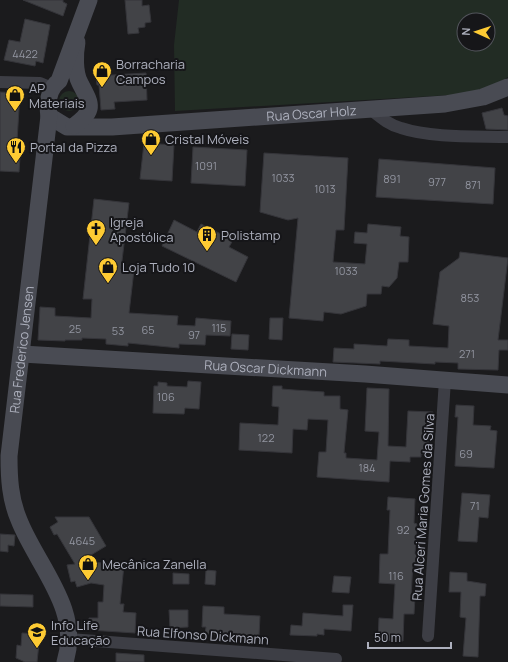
<svg xmlns="http://www.w3.org/2000/svg" width="508" height="662" font-family="Manrope,sans-serif">
<rect width="100%" height="100%" fill="#1b1b1d"/>
<path fill="#222c24" fill-rule="evenodd" d="M179,0H508V77L491,88L451,95L175,111L174,45ZM464,20H488V44H464Z
M59 101a10 10 0 1 1 20 0a10 10 0 1 1-20 0Z"/>
<path fill="#424347" stroke="#35353a" d="M23,0H63V2L67,4L63,16Z
M125,0H142V6L149,5L151,22L145,23V27L138,28L139,33L128,34Z
M25,19L50,25L43,63L36,61L35,66L4,60L9,40L20,42Z
M146,73L147,100L114,102L115,109L101,110L99,85H97L96,76Z
M0,92L20,93L16,157H20L19,172L0,171Z
M502,108L504,115L508,116V130L486,129L482,113Z
M144,143L174,145L172,181L140,179Z
M193,147L247,150L245,186L191,183Z
M264,153L348,158L344,230H336L333,262L365,264L367,244L354,243L355,232L367,233L368,224L401,227L400,236L409,237L408,262H399L397,278L389,287L382,286L381,294H367L366,306L341,314L324,312L323,321L289,318L298,218L288,220L260,212Z
M379,159L495,168L493,204L376,197Z
M94,199L129,203L121,269L134,270L129,313L178,316L177,325L195,326L196,318L231,321L230,336L206,335L205,345L179,344V348L128,343V346L106,344V339L82,338V340H65V341L38,340L40,307L55,308V316L91,318L92,299H83Z
M174,220L197,232L201,224L233,240L229,247L248,257L236,282L162,246Z
M460,252L508,258L498,340H508V350H499L498,370L458,369V363L435,362V364L380,361V364L333,362L334,348L354,349V344L387,346L388,339L409,340V346L448,348L449,326L433,324L440,272L459,258Z
M270,318H283L282,340L269,339Z
M232,334L249,335L248,350L231,349Z
M188,381L201,382L199,409L185,408L184,414L153,413L154,386H158V382L167,383V386L187,387Z
M273,386H282V389L294,390L324,392V396H340V409L348,410L344,453H346V458L377,460L379,432L365,431L367,388L389,389L388,446L406,447L408,411L433,412L430,454H421V457H410V462L390,461L389,482L317,477L319,452H326L328,420L308,419L307,430L293,429L292,453L239,450L240,423L278,425L279,407L272,406Z
M456,405L474,406L473,425L491,426L490,430L497,431L494,468L455,466L458,417H455Z
M462,493L490,495L488,518L479,517L477,542L458,541Z
M388,497L415,499L414,523L417,524L415,554L425,555L424,564L413,563L411,596L415,597L414,614H404L403,641L378,640L379,618L393,619L395,584L379,583L380,554H388L390,510H387Z
M55,517H89L106,546L81,561L124,565L120,604H124L123,612L136,613L135,633L89,630V618H98V602H103L104,585L91,583L77,587L75,581L71,582L67,565L75,564L57,534L54,535L50,527L58,522Z
M0,534L15,535L14,546L8,545V552L0,551Z
M206,570L216,571L215,585L205,584Z
M450,572L467,573V581L486,584L485,596H480L478,657L463,656L466,618L460,617L461,592H449Z
M173,573L189,574V584H173Z
M334,576L351,577L349,593L332,592Z
M0,594L33,595V607L0,606Z
M343,605H353L351,631L324,629V635L317,634V636L290,635L291,625L302,626L303,613L343,616Z
M203,606L224,607V614L260,616L259,636L205,634L206,627H202Z
M169,610H188V627L170,628Z
M22,633L40,634L37,662H25L16,658L17,645L21,646Z
M116,653L144,655V662H116Z"/>
<g fill="none" stroke-linecap="round" stroke-linejoin="round">
<path stroke="#3d3e45" stroke-width="12" d="M0,82L40,83L52,88
M370,109C380,117 389,125 401,128C431,138 476,136 508,137
M428,636L445,380
M69,639L336,659"/>
<g stroke="#494b53" stroke-width="17">
<path id="s1" d="M49,116L67,127H112L445,104L483,97L508,87"/>
<path d="M74,126C96,110 91,104 80,83C74,72 75,53 77,42"/>
<path id="s2" d="M22,354L365,374L508,385"/>
<path id="s3" d="M65,662C82,609 37,566 19,520C10,499 9,478 9,456L49,116C47,104 48,89 59,81L89,0"/>
</g>
</g>
<defs>
<g id="shop-pin" transform="scale(1)"><path d="M0 17L-7.5 6A9.5 9.5 0 1 1 7.5 6Z" fill="#fecb33" stroke="#161619"/><path d="M-5-2.5h2.3a2.7 3.5 0 0 1 5.4 0H5L5.5 6h-11ZM-1.5-2.5h3a1.5 2.3 0 0 0-3 0Z" fill="#111"/></g>
<g id="restaurant-pin" transform="scale(1)"><path d="M0 17L-7.5 6A9.5 9.5 0 1 1 7.5 6Z" fill="#fecb33" stroke="#161619"/><path d="M-5-6h1v4h1v-4h1v4h1v-4h1v5L-1.5 .5V6h-2V.5L-5-1ZM5-6V6H3V1.5H1.5Q1.5-4 5-6Z" fill="#111"/></g>
<g id="church-pin" transform="scale(1)"><path d="M0 17L-7.5 6A9.5 9.5 0 1 1 7.5 6Z" fill="#fecb33" stroke="#161619"/><path d="M-1.2-6h2.4v3.5h3.3v2.4h-3.3V6h-2.4V-.1h-3.3v-2.4h3.3Z" fill="#111"/></g>
<g id="building-pin" transform="scale(1)"><path d="M0 17L-7.5 6A9.5 9.5 0 1 1 7.5 6Z" fill="#fecb33" stroke="#161619"/><path d="M-4-6H4V6H1V3H-1V6H-4ZM-2.5-4.3h1.7v1.8h-1.7ZM.8-4.3h1.7v1.8H.8ZM-2.5-1h1.7V.8h-1.7ZM.8-1h1.7V.8H.8Z" fill="#111"/></g>
<g id="university-pin" transform="scale(1)"><path d="M0 17L-7.5 6A9.5 9.5 0 1 1 7.5 6Z" fill="#fecb33" stroke="#161619"/><path d="M0-5L7-2L0 1L-7-2ZM-4 1L0 2.5L4 1V4Q0 6-4 4Z" fill="#111"/></g>
</defs>
<g fill-rule="evenodd">
<use href="#shop-pin" x="102" y="71"/>
<use href="#shop-pin" x="15" y="95"/>
<use href="#shop-pin" x="151" y="139"/>
<use href="#restaurant-pin" x="16" y="147"/>
<use href="#church-pin" x="96" y="229"/>
<use href="#building-pin" x="207" y="235"/>
<use href="#shop-pin" x="108" y="267"/>
<use href="#shop-pin" x="88" y="564"/>
<use href="#university-pin" x="37" y="632"/>
</g>
<g text-anchor="middle" stroke-width="4" stroke-linejoin="round" paint-order="stroke">
<g font-size="11" fill="#9295a0">
<text x="25" y="58">4422</text>
<text x="206" y="170">1091</text>
<text x="283" y="182">1033</text>
<text x="392" y="183">891</text>
<text x="437" y="186">977</text>
<text x="473" y="189">871</text>
<text x="325" y="193">1013</text>
<text x="346" y="275">1033</text>
<text x="470" y="302">853</text>
<text x="219" y="332">115</text>
<text x="75" y="333">25</text>
<text x="148" y="334">65</text>
<text x="118" y="335">53</text>
<text x="194" y="339">97</text>
<text x="467" y="358">271</text>
<text x="166" y="401">106</text>
<text x="266" y="442">122</text>
<text x="466" y="458">69</text>
<text x="367" y="472">184</text>
<text x="475" y="510">71</text>
<text x="403" y="534">92</text>
<text x="82" y="545">4645</text>
<text x="396" y="580">116</text>
</g>
<g font-size="13" fill="#adb0bd" stroke="#161619" text-anchor="start">
<text x="116" y="69">Borracharia<tspan x="116" dy="15">Campos</tspan></text>
<text x="29" y="93">AP<tspan x="29" dy="15">Materiais</tspan></text>
<text x="165" y="144">Cristal Móveis</text>
<text x="30" y="152">Portal da Pizza</text>
<text x="110" y="227">Igreja<tspan x="110" dy="15">Apostólica</tspan></text>
<text x="221" y="240">Polistamp</text>
<text x="122" y="272">Loja Tudo 10</text>
<text x="102" y="569">Mecânica Zanella</text>
<text x="51" y="630">Info Life<tspan x="51" dy="15">Educação</tspan></text>
</g>
<g font-size="13" fill="#adb0bd" stroke="#161619">
<text dy="5" stroke="none"><textPath href="#s1" startOffset="266">Rua Oscar Holz</textPath></text>
<text dy="5" stroke="none"><textPath href="#s3" startOffset="326">Rua Frederico Jensen</textPath></text>
<text dy="5" stroke="none"><textPath href="#s2" startOffset="244">Rua Oscar Dickmann</textPath></text>
<text transform="translate(423 507) rotate(-86)" y="5">Rua Alceri Maria Gomes da Silva</text>
<text transform="translate(203 635) rotate(4)" y="5">Rua Elfonso Dickmann</text>
</g>
</g>
<g transform="translate(476 32) rotate(273)"><circle r="19" fill="#161619" stroke="#52545b"/>
<path d="M0-3L7 15L0 10L-7 15Z" fill="#fecb33"/>
<text y="-6" font-size="11" font-weight="bold" text-anchor="middle" fill="#adb0bd">N</text>
</g>
<path d="M368 642v6h83v-6" fill="none" stroke="#adb0bd" stroke-width="2"/>
<text x="374" y="642" font-size="12" fill="#adb0bd" stroke="#161619" stroke-width="3" paint-order="stroke">50 m</text>
</svg>
